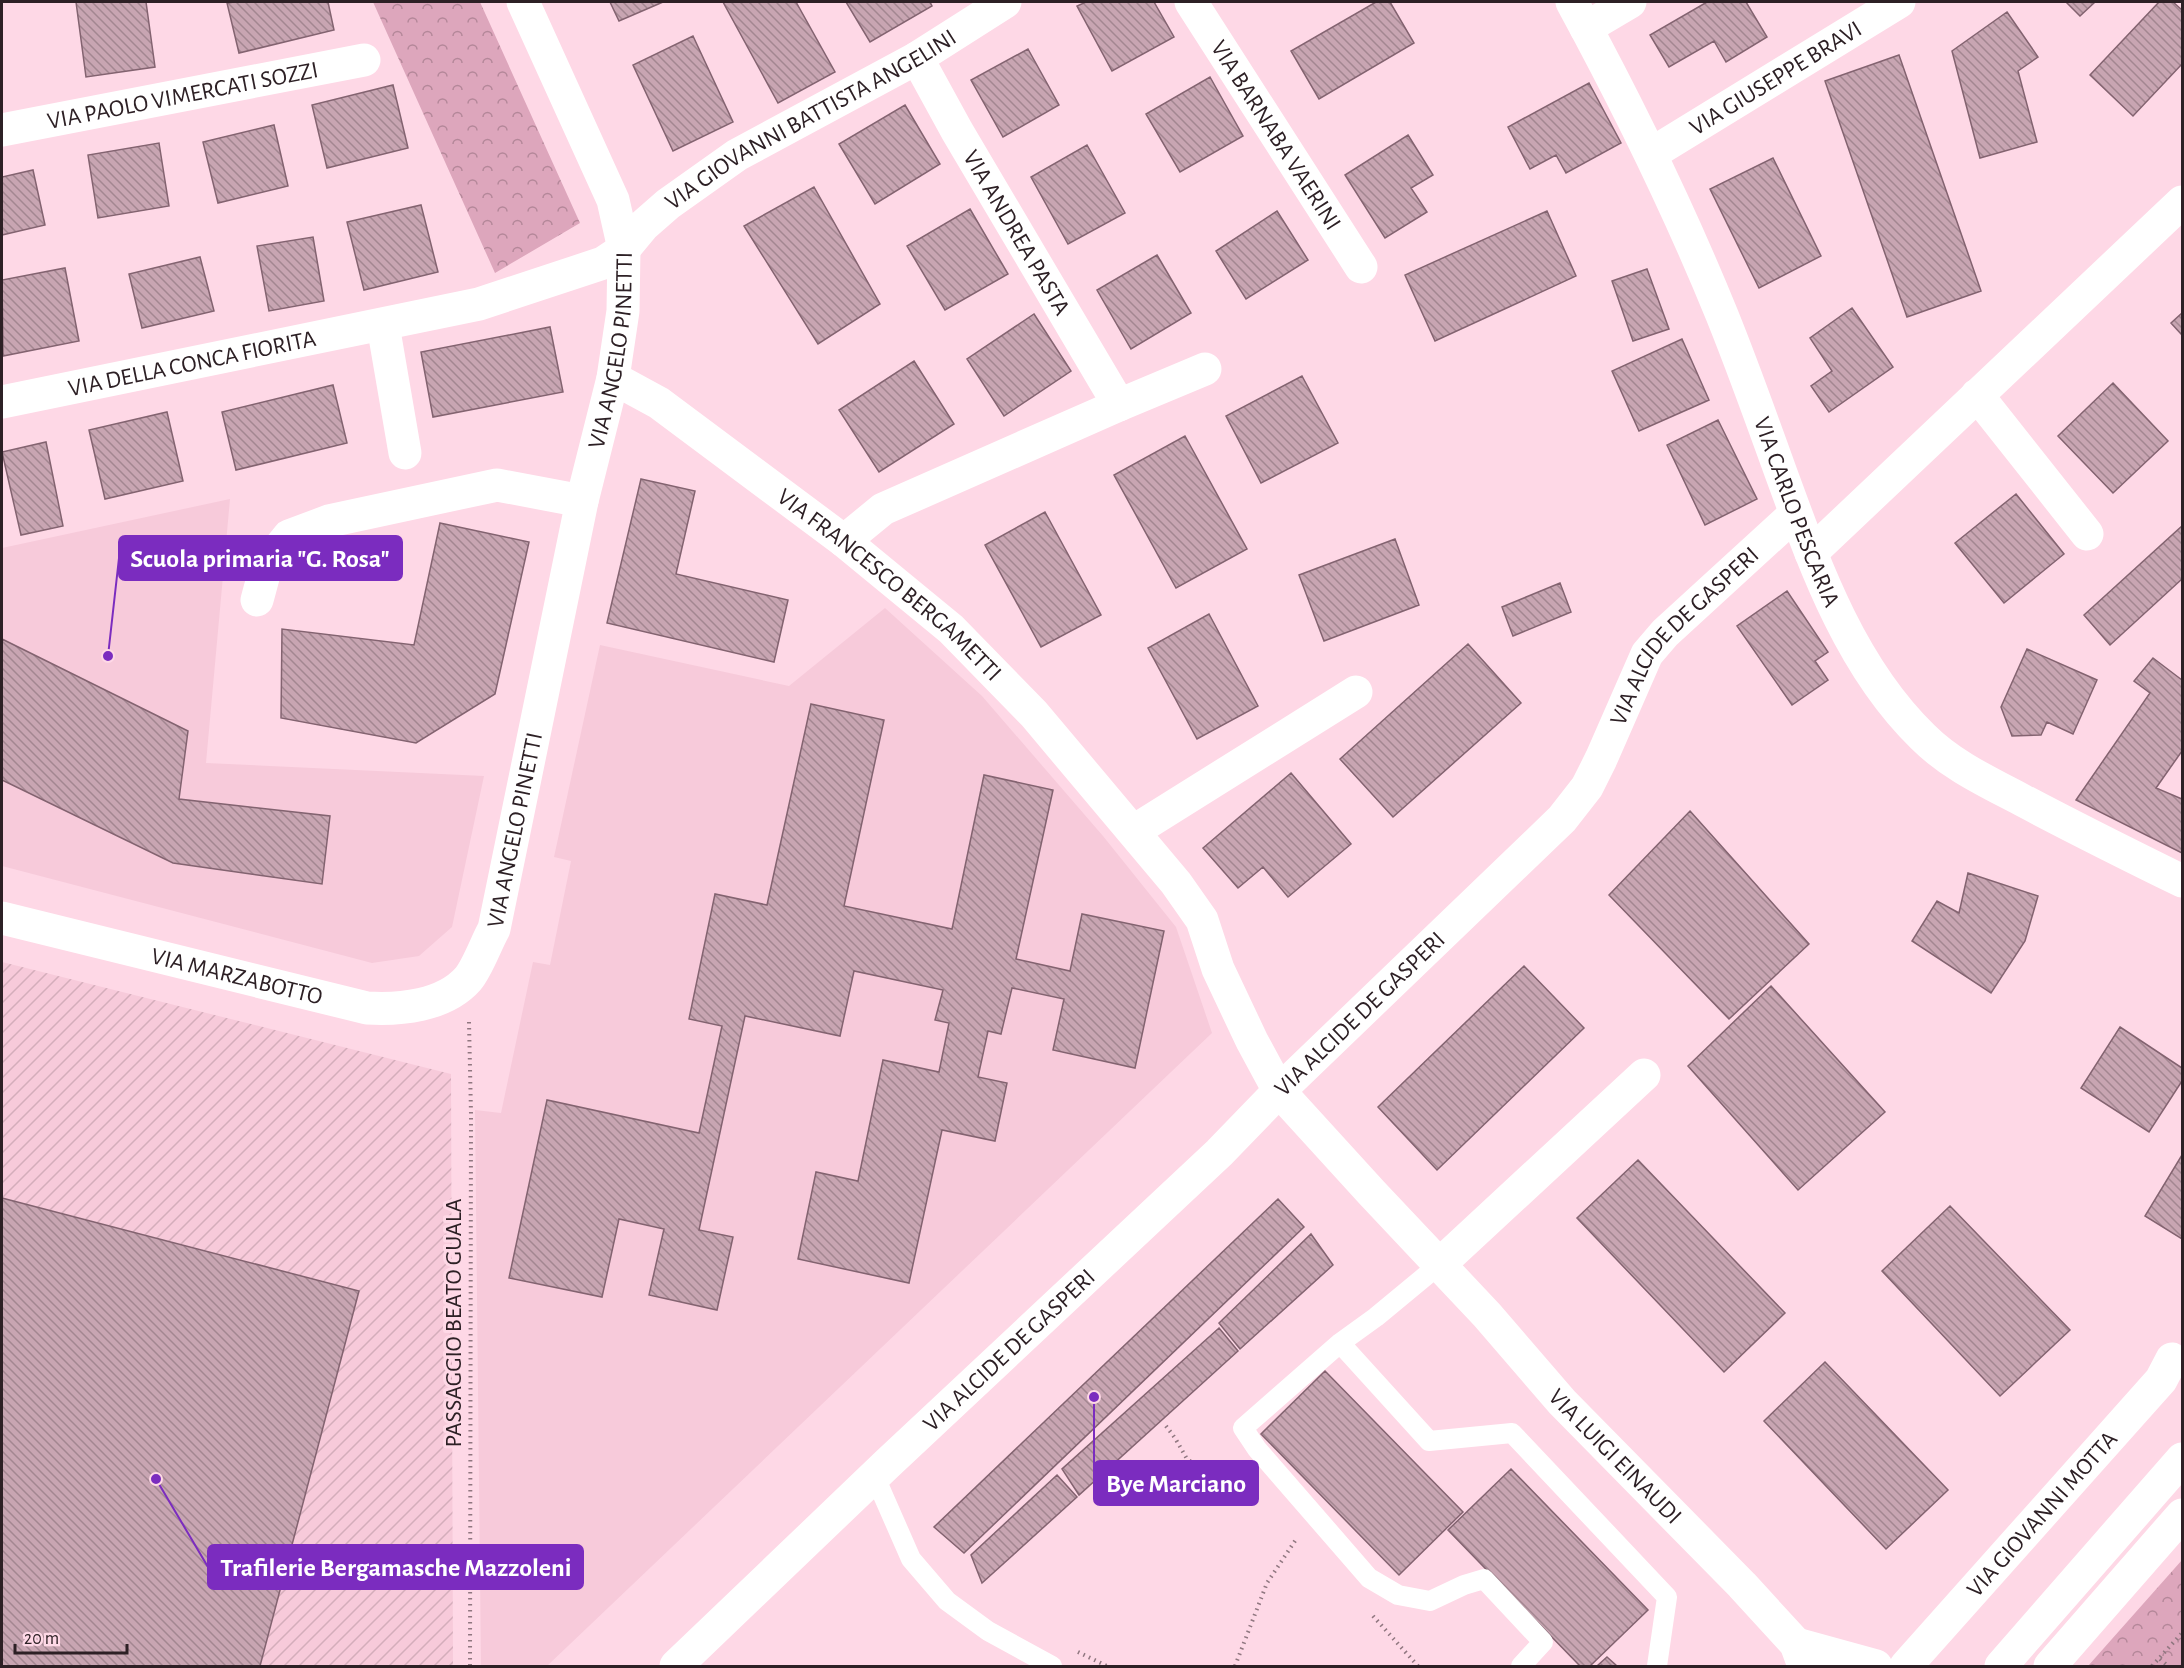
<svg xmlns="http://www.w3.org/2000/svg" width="2184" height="1668" font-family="'Alegreya Sans',sans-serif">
<defs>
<pattern id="industrial-furrows" width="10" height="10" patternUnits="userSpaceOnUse" patternTransform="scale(1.5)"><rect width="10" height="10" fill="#f7cada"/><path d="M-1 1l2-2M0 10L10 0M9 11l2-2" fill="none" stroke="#d4adbb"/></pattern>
<pattern id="park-crowns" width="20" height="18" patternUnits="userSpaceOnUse" patternTransform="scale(1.5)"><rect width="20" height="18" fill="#dda6bc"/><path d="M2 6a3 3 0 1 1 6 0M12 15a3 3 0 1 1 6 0" fill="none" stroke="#b48799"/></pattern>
<pattern id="building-back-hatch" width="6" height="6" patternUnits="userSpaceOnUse" patternTransform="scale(1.5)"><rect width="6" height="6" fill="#c8a5b2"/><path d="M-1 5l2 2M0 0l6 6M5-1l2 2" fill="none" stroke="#a38691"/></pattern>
</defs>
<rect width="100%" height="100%" fill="#fed8e6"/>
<path fill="#f7cada" d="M230,499L206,763L484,776L452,927L419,956L372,963L2,866V548Z
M885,608L982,696L1103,836L1176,927L1212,1033L547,1666H481L475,1110L501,1113L533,962L550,965L571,861L554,857L600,645L789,686Z"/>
<path fill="url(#industrial-furrows)" d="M2,962L451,1074L453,1666H2Z"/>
<path fill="url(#park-crowns)" d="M373,2H480L580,223L495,273Z
M2182,1560V1666H2088Z"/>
<path fill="url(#building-back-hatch)" stroke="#836370" stroke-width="1.5" d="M76,2H146L155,67L86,77Z
M234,2H328L334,30L239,53L227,3Z
M610,2H663L619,21Z
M723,2H796L835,72L778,103Z
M846,2H930L932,6L870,42Z
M1086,2H1154L1174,37L1112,71L1077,6Z
M1376,2H1390L1414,43L1319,99L1291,51Z
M1707,2H1746L1767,37L1726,62L1714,41L1669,67L1650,35Z
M2066,2H2095L2080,16Z
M2159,2H2173L2182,10V64L2133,116L2090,75Z
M2007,12L2038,57L2018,71L2037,142L1980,158L1952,51Z
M693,36L733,122L673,151L633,65Z
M1028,49L1059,105L1003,137L971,80Z
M1899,55L1981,291L1907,317L1825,81Z
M1210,77L1243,136L1180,172L1146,114Z
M1589,83L1621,143L1566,173L1556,155L1530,169L1508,127Z
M393,85L408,148L327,168L312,105Z
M905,105L940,164L875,204L839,144Z
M274,125L288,186L218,203L203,142Z
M1408,135L1433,175L1411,188L1427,212L1385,238L1345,175Z
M159,143L169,206L98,218L88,155Z
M1087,145L1125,213L1068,244L1031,177Z
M1773,158L1821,256L1759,288L1710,189Z
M33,170L45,225L2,235V177Z
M814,187L880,304L818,344L744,226Z
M421,205L438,272L364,290L347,222Z
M970,209L1008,274L945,310L907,246Z
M1277,211L1308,260L1246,299L1216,251Z
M1547,211L1576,276L1435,341L1405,275Z
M313,237L324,301L269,311L257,246Z
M1157,255L1191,313L1131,349L1097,290Z
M200,257L214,311L142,328L129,274Z
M65,268L79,341L3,356L2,280Z
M1647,269L1669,329L1633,341L1612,281Z
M1852,308L1893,367L1829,412L1811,386L1832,371L1810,338Z
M2182,313V335L2171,323Z
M1034,314L1071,371L1004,416L967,359Z
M550,327L563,392L433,417L421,352Z
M1682,339L1709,400L1639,431L1612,371Z
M914,361L954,424L879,472L839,410Z
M1302,376L1338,443L1261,483L1226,416Z
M2113,383L2168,441L2113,493L2058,436Z
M333,385L347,443L236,470L222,412Z
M167,412L183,481L105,499L89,430Z
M1718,420L1757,499L1705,525L1667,445Z
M1185,436L1247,549L1176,588L1114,475Z
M46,442L63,526L21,535L2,452Z
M641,479L695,491L676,574L788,600L774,662L607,623Z
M2016,494L2064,554L2004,603L1955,543Z
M1045,512L1101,615L1041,647L985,545Z
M440,523L529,542L495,694L416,743L281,718L282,629L414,645Z
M2182,526V579L2110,645L2084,615Z
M1395,539L1419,605L1324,641L1299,575Z
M1560,583L1571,612L1513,636L1502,607Z
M1787,591L1828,652L1815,661L1828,680L1792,705L1737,626Z
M1209,614L1258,706L1197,739L1148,648Z
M2,639L188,731L179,799L330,816L322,884L173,863L2,780Z
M1468,644L1521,703L1393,817L1340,759Z
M2027,649L2097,680L2073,734L2047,722L2041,735L2012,736L2001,707Z
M2153,658L2182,680V751L2156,788L2182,799V853L2076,800L2150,693L2134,681Z
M811,704L884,720L844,906L952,929L984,775L1053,790L1016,959L1070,971L1082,914L1164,931L1135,1068L1053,1050L1064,999L1012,988L1001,1034L988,1031L978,1077L1007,1083L995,1141L942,1130L909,1283L798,1259L816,1172L858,1181L883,1060L939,1072L949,1023L935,1020L943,990L854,971L840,1036L745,1016L699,1230L733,1237L717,1310L649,1295L664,1229L619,1219L602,1297L509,1278L547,1100L699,1133L722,1026L689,1019L715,894L767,905Z
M1291,773L1351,844L1288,897L1263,867L1238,888L1203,848Z
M1690,811L1809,944L1729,1019L1609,895Z
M1968,873L2038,896L2025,941L1991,993L1912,941L1937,901L1959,913Z
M1524,966L1584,1028L1437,1170L1378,1107Z
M1771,986L1885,1112L1798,1190L1688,1066Z
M2120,1027L2182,1068V1081L2149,1132L2081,1088Z
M2182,1155V1239L2145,1216Z
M1638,1160L1785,1313L1724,1372L1577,1218Z
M2,1198L359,1291L260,1666H2Z
M1278,1199L1304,1227L964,1553L934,1527Z
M1950,1206L2070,1330L2000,1396L1882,1271Z
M1311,1234L1333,1265L1240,1349L1219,1323Z
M1219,1328L1238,1351L1079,1495L1062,1469Z
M1825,1362L1948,1490L1886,1549L1764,1421Z
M1325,1371L1463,1512L1399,1575L1261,1434Z
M1511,1469L1648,1610L1590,1666H1580L1448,1530Z
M1057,1475L1077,1497L982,1583L971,1555Z
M1607,1657L1617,1666H1597Z"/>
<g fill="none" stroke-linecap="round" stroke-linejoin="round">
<path stroke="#907780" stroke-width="4" stroke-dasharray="1.5 4.5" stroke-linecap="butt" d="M469,1022L471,1114L470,1666
M1166,1426L1175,1438L1187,1459L1200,1468L1222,1473L1248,1486
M1373,1616L1418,1666
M1078,1652L1107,1666
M2160,1659L2168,1666
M1235,1666L1267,1583L1297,1538
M2152,1666L2182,1633"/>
<path stroke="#fff" stroke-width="20" d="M1440,1264L1376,1317L1340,1343L1243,1428L1257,1449L1369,1578L1398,1595L1430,1601L1464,1585L1484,1579L1543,1642L1521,1666
M1340,1343L1429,1441L1512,1433L1667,1597L1657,1666
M875,1477L911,1559L947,1601L988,1631L1052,1666"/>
<g stroke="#fff" stroke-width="33">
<path id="s1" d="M1191,2L1361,267"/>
<path id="s2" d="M1572,2C1627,103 1678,207 1722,315C1743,367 1762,420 1781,473C1815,566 1850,666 1923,737C1951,765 1988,782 2022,800C2075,828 2129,855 2182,881"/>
<path d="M1586,28L1630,2"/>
<path id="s3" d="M917,58L957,131L1119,405"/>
<path id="s4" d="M2,130L364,60"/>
<path id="s5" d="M1651,154L1899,2"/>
<path d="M383,325L405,453"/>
<path id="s6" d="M613,378L659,403L844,541L951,629L1034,714L1176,883L1202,920L1218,969L1252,1041L1279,1091L1372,1193L1487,1315L1562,1402L1742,1585L1796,1644L1804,1666"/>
<path d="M1977,395L2087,534"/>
<path id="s7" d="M2,402L479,304L603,263L624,249L644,225L668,204L737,155L917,58L1005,2"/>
<path d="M844,541L883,509L1119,405L1205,369"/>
<path d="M1811,553L2182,202"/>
<path d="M257,600L267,563L289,536L329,521L497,485L582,501"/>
<path d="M1134,831L1356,692"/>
<path id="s8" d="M2,918L367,1008C400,1010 444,1006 468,979C478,967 486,943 494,929L582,501L613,378L623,311L624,249L613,200L523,2"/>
<path d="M1440,1264L1644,1075"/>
<path d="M1796,1644L1876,1666"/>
<path id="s9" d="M676,1666L887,1464L1219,1153L1279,1091L1562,819L1587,787L1601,759L1647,654L1665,633L1795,514"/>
<path id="s10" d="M1906,1666L2161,1380L2172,1359"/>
</g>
<path stroke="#fff" stroke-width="33" d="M2001,1666L2182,1459
M2050,1666L2182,1515"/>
</g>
<g text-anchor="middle" stroke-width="6" stroke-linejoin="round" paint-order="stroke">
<g font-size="24" fill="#2d2025" stroke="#fed8e6">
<text dy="8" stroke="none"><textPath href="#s5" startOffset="146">VIA GIUSEPPE BRAVI</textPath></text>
<text dy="8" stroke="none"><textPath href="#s4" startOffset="184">VIA PAOLO VIMERCATI SOZZI</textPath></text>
<text dy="8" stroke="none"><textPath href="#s7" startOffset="872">VIA GIOVANNI BATTISTA ANGELINI</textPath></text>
<text dy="8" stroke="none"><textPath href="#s1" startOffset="158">VIA BARNABA VAERINI</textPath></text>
<text dy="8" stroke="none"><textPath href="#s3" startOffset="201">VIA ANDREA PASTA</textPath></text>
<text dy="8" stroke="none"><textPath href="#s8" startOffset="1132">VIA ANGELO PINETTI</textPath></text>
<text dy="8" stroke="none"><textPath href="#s7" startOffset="194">VIA DELLA CONCA FIORITA</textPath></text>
<text dy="8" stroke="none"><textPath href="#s2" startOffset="558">VIA CARLO PESCARIA</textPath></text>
<text dy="8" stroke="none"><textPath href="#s6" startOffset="346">VIA FRANCESCO BERGAMETTI</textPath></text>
<text dy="8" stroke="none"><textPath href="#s9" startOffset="1449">VIA ALCIDE DE GASPERI</textPath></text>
<text dy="8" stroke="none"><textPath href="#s8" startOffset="642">VIA ANGELO PINETTI</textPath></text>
<text dy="8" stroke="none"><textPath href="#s8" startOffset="242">VIA MARZABOTTO</textPath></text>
<text dy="8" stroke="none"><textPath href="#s9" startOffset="945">VIA ALCIDE DE GASPERI</textPath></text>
<text transform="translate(453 1323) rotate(-90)" y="8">PASSAGGIO BEATO GUALA</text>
<text dy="8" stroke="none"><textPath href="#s9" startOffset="459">VIA ALCIDE DE GASPERI</textPath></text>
<text dy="8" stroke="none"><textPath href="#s6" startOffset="1491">VIA LUIGI EINAUDI</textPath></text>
<text dy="8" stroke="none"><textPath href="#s10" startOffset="204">VIA GIOVANNI MOTTA</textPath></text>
</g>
</g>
<path fill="none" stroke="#7b2cbf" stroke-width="2" d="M108 656L119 558M1094 1397L1094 1483M156 1479L208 1567"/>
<g fill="#7b2cbf" stroke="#fed8e6" stroke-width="2">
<circle cx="108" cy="656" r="6"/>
<circle cx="1094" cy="1397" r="6"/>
<circle cx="156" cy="1479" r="6"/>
</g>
<g fill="#7b2cbf" stroke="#7b2cbf" stroke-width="2">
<rect x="119" y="536" width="283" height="44" rx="6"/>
<rect x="1094" y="1461" width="164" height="44" rx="6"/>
<rect x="208" y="1545" width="375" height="44" rx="6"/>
</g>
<g font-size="26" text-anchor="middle" font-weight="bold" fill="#fff">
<text x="260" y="567">Scuola primaria "G. Rosa"</text>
<text x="1176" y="1492">Bye Marciano</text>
<text x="396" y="1576">Trafilerie Bergamasche Mazzoleni</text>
</g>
<rect width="2184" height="1668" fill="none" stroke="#2d2025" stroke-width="6"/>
<path d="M15 1644v9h112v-9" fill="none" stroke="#2d2025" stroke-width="3"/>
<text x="24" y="1644" font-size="18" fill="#2d2025" stroke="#fed8e6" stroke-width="4.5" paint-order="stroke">20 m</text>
</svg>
